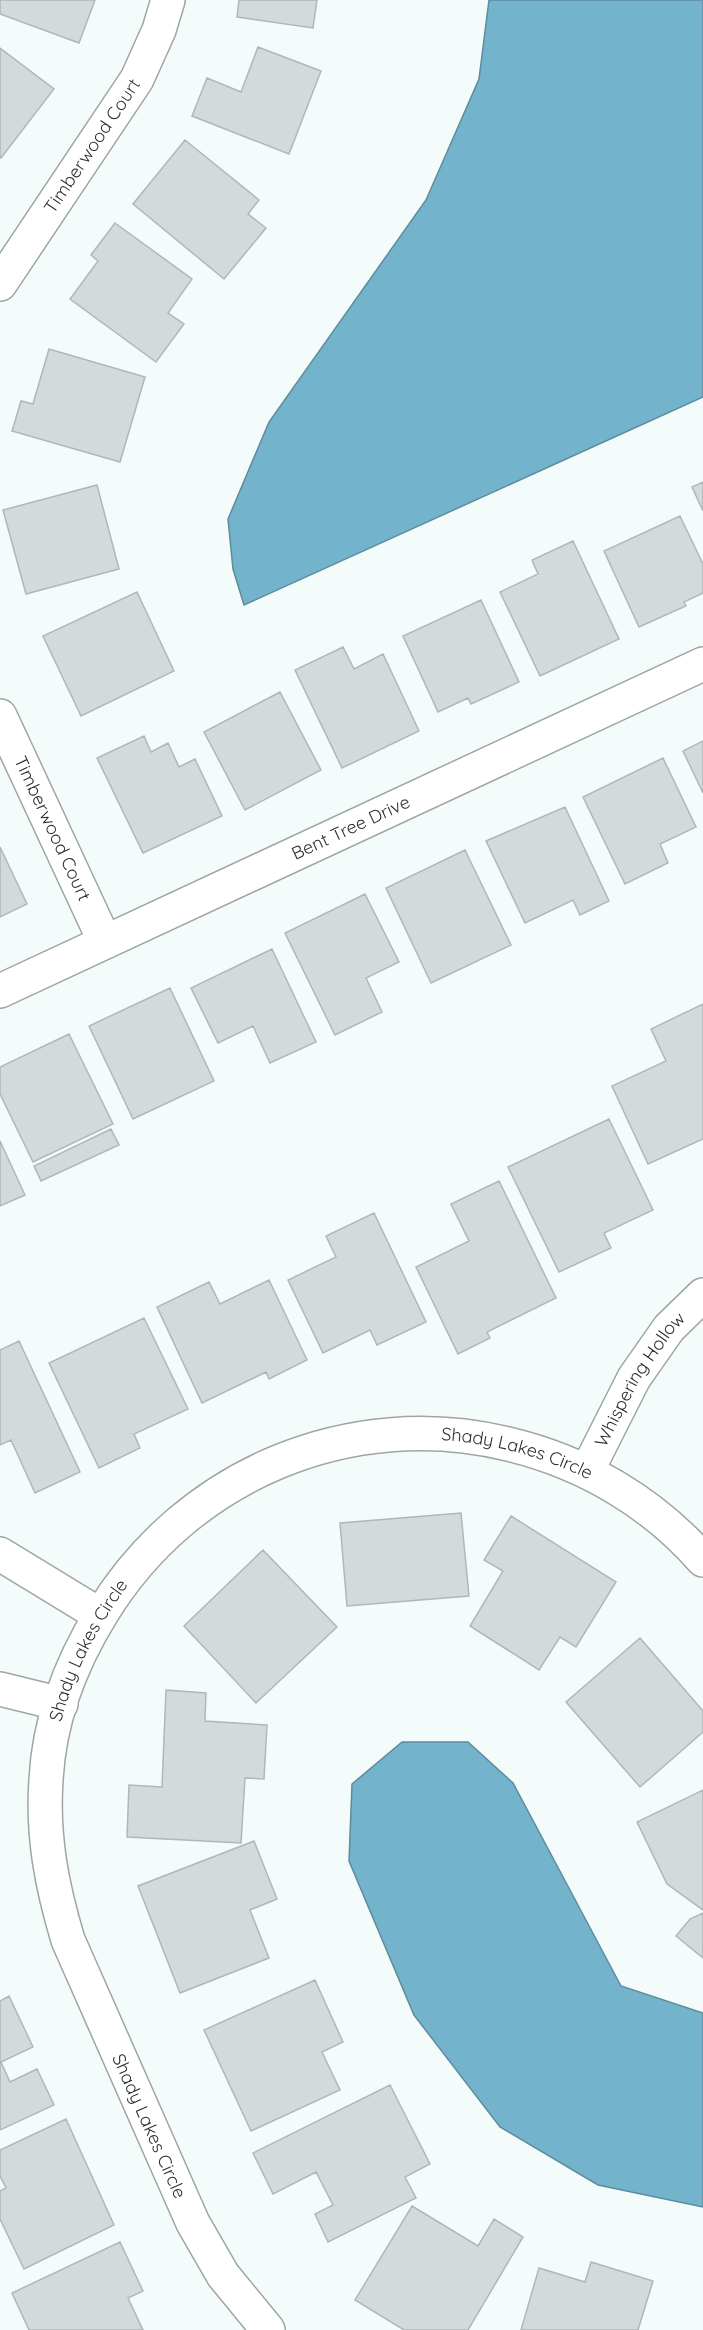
<svg xmlns="http://www.w3.org/2000/svg" width="703" height="2330" font-family="Quicksand,sans-serif">
<rect width="100%" height="100%" fill="#f4fcfb"/>
<path fill="#73b3cc" stroke="#5e8c9d" stroke-width="1.5" d="M489,0H703V397L244,605L233,569L228,519L269,422L426,200L479,79Z
M402,1742H468L513,1783L621,1986L703,2013V2207L598,2185L500,2127L414,2015L349,1861L352,1784Z"/>
<path fill="#d2dadb" stroke="#b0b7b8" stroke-width="1.5" d="M0,0H95L79,43L0,14Z
M239,0H317L313,28L237,17Z
M258,47L321,71L289,154L192,116L207,78L241,92Z
M0,48L54,89L1,158H0Z
M185,140L259,200L248,214L266,228L224,279L133,204Z
M115,223L192,279L168,313L184,324L156,362L70,299L98,261L91,255Z
M49,349L145,377L120,462L12,431L21,401L33,404Z
M703,482V511L692,487Z
M97,485L119,569L26,594L3,510Z
M680,516L703,564V593L684,602L686,606L639,627L604,551Z
M573,541L619,639L540,676L500,592L538,574L532,560Z
M137,592L174,671L81,716L43,636Z
M481,600L519,682L471,704L468,698L438,712L403,636Z
M343,647L354,669L383,654L419,731L342,768L295,670Z
M280,692L321,770L245,810L204,732Z
M144,736L151,752L168,743L179,767L195,759L222,816L143,853L97,758Z
M703,741V793L683,751Z
M663,758L696,827L660,844L668,863L625,884L583,797Z
M565,807L609,901L580,915L573,900L525,923L486,841Z
M0,847L27,904L0,917Z
M465,850L511,945L431,983L386,888Z
M365,894L399,962L366,978L382,1012L335,1035L285,933Z
M272,949L316,1042L270,1063L253,1026L218,1043L191,988Z
M170,988L214,1081L133,1119L89,1026Z
M703,1004V1139L648,1164L612,1086L666,1061L651,1029Z
M69,1034L113,1124L33,1162L0,1094V1067Z
M609,1119L653,1210L604,1233L611,1248L559,1272L508,1167Z
M111,1129L119,1145L41,1181L34,1166Z
M0,1141L25,1195L0,1206Z
M499,1181L556,1298L487,1332L490,1338L458,1354L416,1267L469,1241L451,1204Z
M374,1213L426,1322L377,1345L370,1330L323,1353L288,1280L336,1257L326,1236Z
M269,1280L307,1360L269,1379L266,1372L202,1403L157,1307L209,1282L220,1304Z
M144,1318L188,1409L134,1434L140,1448L99,1468L49,1363Z
M19,1341L80,1472L35,1493L11,1440L0,1445V1350Z
M461,1513L469,1596L347,1606L340,1523Z
M511,1516L616,1582L576,1647L560,1637L539,1670L470,1626L503,1571L484,1560Z
M263,1550L337,1627L256,1703L184,1626Z
M640,1638L703,1711V1732L640,1787L566,1702Z
M166,1690L206,1693L205,1721L267,1725L264,1779L245,1778L241,1843L127,1837L129,1785L162,1787Z
M703,1790V1910L667,1884L637,1822Z
M254,1841L277,1899L250,1910L269,1958L180,1993L138,1886Z
M703,1913V1958L676,1936L690,1919Z
M315,1980L343,2042L322,2052L340,2090L251,2131L204,2030Z
M9,1996L33,2047L1,2062L10,2082L37,2069L54,2105L0,2130V2001Z
M390,2085L430,2164L405,2177L416,2198L328,2242L315,2214L333,2205L316,2172L273,2194L253,2153Z
M66,2119L114,2225L24,2269L0,2219V2191L6,2188L0,2176V2150Z
M412,2206L478,2246L494,2219L523,2237L468,2330H404L355,2300Z
M120,2242L143,2291L128,2298L143,2330H29L12,2293Z
M591,2262L653,2281L638,2330H521L539,2268L585,2282Z"/>
<g fill="none" stroke-linecap="round" stroke-linejoin="round">
<g stroke="#9ea6a4" stroke-width="36">
<g id="minor">
<path id="s1" d="M0,284L137,79L159,30L168,0"/>
<path id="s2" d="M0,716L105,942"/>
<path id="s3" d="M0,991L703,664"/>
<path id="s4" d="M587,1471L634,1378L669,1328L703,1295"/>
<path d="M0,1554L100,1615"/>
<path d="M0,1689L61,1704"/>
<path id="s5" d="M268,2330L223,2275L193,2223L68,1940C52,1887 42,1836 46,1780C49,1721 71,1663 102,1613C187,1474 350,1406 508,1444C584,1462 652,1502 703,1560"/>
</g>
</g>
<use href="#minor" stroke="#fff" stroke-width="33"/>
</g>
<g text-anchor="middle" stroke-width="4.5" stroke-linejoin="round" paint-order="stroke">
<g font-size="18" fill="#2d302f" stroke="#fff">
<text dy="6" stroke="none"><textPath href="#s1" startOffset="166">Timberwood Court</textPath></text>
<text dy="6" stroke="none"><textPath href="#s3" startOffset="387">Bent Tree Drive</textPath></text>
<text dy="6" stroke="none"><textPath href="#s2" startOffset="124">Timberwood Court</textPath></text>
<text dy="6" stroke="none"><textPath href="#s4" startOffset="106">Whispering Hollow</textPath></text>
<text dy="6" stroke="none"><textPath href="#s5" startOffset="1262">Shady Lakes Circle</textPath></text>
<text dy="6" stroke="none"><textPath href="#s5" startOffset="741">Shady Lakes Circle</textPath></text>
<text transform="translate(149 2126) rotate(66)" y="6">Shady Lakes Circle</text>
</g>
</g>
</svg>
